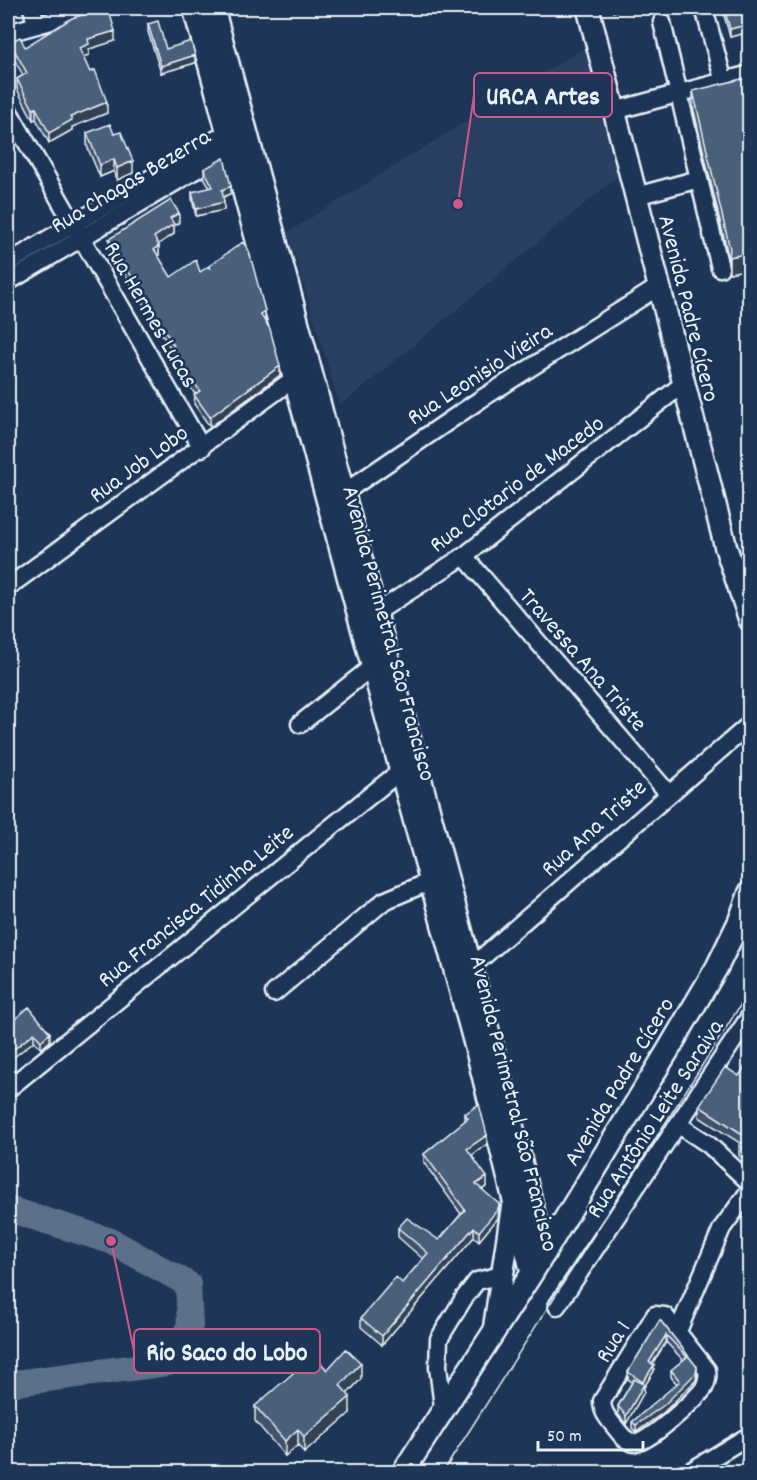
<svg xmlns="http://www.w3.org/2000/svg" width="757" height="1480" font-family="Dekko,sans-serif">
<rect width="100%" height="100%" fill="#1d3557"/>
<filter id="ink" filterUnits="userSpaceOnUse"><feTurbulence type="fractalNoise" baseFrequency=".0167" numOctaves="2"/><feDisplacementMap in="SourceGraphic" scale="12" xChannelSelector="R" yChannelSelector="G"/><feConvolveMatrix kernelMatrix="1 2 1 2 8 2 1 2 1" color-interpolation-filters="sRGB"/></filter>
<g filter="url(#ink)">
<path fill="#2a4162" d="M584,48L617,177L340,406L288,232Z"/>
<g fill="none" stroke-linecap="round" stroke-linejoin="round">
<path stroke="#5d7089" stroke-width="26" d="M8,1209L111,1241L188,1284L190,1326L168,1363L8,1384"/>
<g stroke="#e8f1f8" stroke-width="21">
<path id="minor" d="M32,8L36,25
M705,12L724,82
M662,22L699,179
M8,33L98,8
M8,110L202,448
M614,111L750,74
M636,196L699,179L720,268
M8,263L237,127
M8,282L241,143
M336,498L481,399L658,287
M464,556L668,793
M8,587L296,377
M374,614L464,556L683,384
M300,724L373,666
M470,968L750,724
M274,993L384,901L431,881
M8,1089L409,764
M679,1125L708,1144L750,1183
M557,1306L750,1016
M655,1315L665,1316L707,1370C708,1376 707,1382 704,1388C696,1399 647,1444 635,1443C625,1442 620,1433 614,1426C608,1418 602,1412 602,1401Z
M678,1331L722,1228L750,1190
M443,1407L438,1367L439,1339L464,1298L477,1281L502,1275
M689,1472L750,1435"/>
</g>
<g stroke="#e8f1f8" stroke-width="26">
<path id="major" d="M194,8L478,1055L532,1273
M213,8L493,1049L544,1254
M588,8L726,548L750,620
M495,1324L512,1210
M403,1472L532,1273L667,1052L717,967L739,922L750,892"/>
</g>
<use href="#minor" stroke="#1d3557" stroke-width="16"/>
<use href="#major" stroke="#1d3557" stroke-width="21"/>
<path stroke="#e8f1f8" stroke-width="1.5" d="M443,1472L750,990"/>
</g>
<path fill="#3f5169" stroke="#e8f1f8" stroke-width="1.5" d="M722,8H750V32L730,37Z
M148,24L166,49L195,63L161,73L148,32Z
M115,41L89,49V55L83,57L107,113L72,127V130L49,143L36,119L33,120L17,89V79L23,75L10,52V42L25,47Z
M750,77V269L729,273V259L693,107V91Z
M87,133L114,134L133,173L117,180L114,171L100,177L87,146Z
M204,169L231,193L223,197L224,210L196,216L192,199V192L210,188L204,177Z
M179,223L174,226V234L158,244L159,255L158,256L171,277L200,272L265,320V321L280,375L210,427L194,404L195,394L171,359V349L109,248V239Z
M29,1007L50,1041L41,1049L34,1041L10,1060L13,1071L8,1076V1025Z
M750,1059V1167L739,1155V1145L740,1143L699,1117V1106L739,1076Z
M465,1114L487,1144L471,1156L487,1186L482,1190L499,1213L498,1218L479,1241L474,1237L382,1345L361,1327V1318L402,1283L423,1259L398,1237V1228L439,1240L461,1214L424,1163V1154L465,1121Z
M660,1320L697,1367L696,1380L664,1412L636,1432L632,1428V1422L677,1384L671,1377V1370L683,1360L666,1342L652,1364L654,1371L644,1387V1392L626,1424L618,1414V1406L632,1382L628,1379V1372Z
M327,1370L361,1379L347,1394L350,1413L304,1453L298,1445L285,1456L255,1421V1406Z"/>
<path fill="#334255" stroke="#e8f1f8" stroke-width="1.5" d="M613,8H630L613,12Z
M750,24V32L730,37V29Z
M115,31V41L89,49V55L79,58V48L88,39Z
M195,55V63L161,73V66Z
M107,102V113L72,127V130L49,143V133L70,117Z
M36,108V119L33,120V109Z
M114,159V171L100,177V165Z
M133,161V173L117,180V168Z
M231,186V193L222,198V190Z
M224,202V210L196,216V209Z
M179,213V223L174,226V234L154,247V237L170,218Z
M159,246V255L154,259V249Z
M750,253V269L729,273V257Z
M265,311V320L260,324V314Z
M280,366V375L210,427V417Z
M34,1033V1041L8,1062V1054Z
M50,1033V1041L41,1049V1041Z
M13,1063V1071L8,1076V1068Z
M487,1135V1144L467,1159V1149Z
M487,1177V1186L476,1194V1184Z
M499,1204L498,1218L479,1241V1232Z
M474,1227V1237L382,1345V1336Z
M666,1335V1342L649,1369V1362Z
M361,1363V1379L340,1401V1385Z
M654,1365V1371L644,1387V1392L626,1424V1416L643,1386V1382Z
M697,1367L696,1380L664,1412L636,1432V1425Z
M350,1397V1413L304,1453V1437Z
M298,1429V1445L285,1456V1441Z"/>
<path fill="#495e7a" stroke="#e8f1f8" stroke-width="1.5" d="M108,8L115,31L88,39L89,44L79,48L90,72L95,70L107,102L70,117L72,120L49,133L36,108L33,109L17,79L27,73L10,42L20,37L25,47L72,18Z
M724,8H750V24L730,29Z
M158,21L166,49L191,41L195,55L161,66L148,24Z
M750,77V253L729,257L730,249L693,91Z
M110,124L114,134L121,132L133,161L117,168L114,159L100,165L87,133Z
M224,158L231,186L222,190L224,202L196,209L192,192L213,187L204,169Z
M171,200L179,213L170,218L174,224L154,237L159,246L154,249L171,277L196,260L200,272L209,266L210,269L209,266L243,242L249,251L265,311L260,314L270,329L280,366L210,417L194,395L200,391L171,349L174,346L109,239Z
M29,1007L50,1033L41,1041L34,1033L8,1054V1025Z
M8,1056L13,1063L8,1068Z
M750,1059V1156L739,1145L747,1137L699,1106L725,1067L739,1076Z
M479,1104L487,1135L467,1149L487,1177L476,1184L499,1204L498,1209L479,1232L474,1227L382,1336L361,1318L396,1277L402,1283L428,1253L398,1228L407,1218L439,1240L465,1210L424,1154L468,1118L465,1114Z
M660,1320L697,1367L696,1373L664,1405L636,1425L632,1422L680,1381L671,1370L687,1357L666,1335L649,1362L654,1365L643,1382L628,1372Z
M346,1349L361,1363L340,1385L350,1397L304,1437L298,1429L285,1441L255,1406L314,1355L327,1370Z
M634,1379L644,1384L626,1416L618,1406Z"/>
</g>
<g text-anchor="middle" stroke-width="5" stroke-linejoin="round" paint-order="stroke">
<g font-size="24" fill="#e8f1f8" stroke="#1d3557">
<text transform="translate(130 180) rotate(-31)" y="8">Rua Chagas Bezerra</text>
<text transform="translate(690 308) rotate(76)" y="8">Avenida Padre Cícero</text>
<text transform="translate(152 314) rotate(60)" y="8">Rua Hermes Lucas</text>
<text transform="translate(479 373) rotate(-33)" y="8">Rua Leonisio Vieira</text>
<text transform="translate(138 463) rotate(-36)" y="8">Rua Job Lobo</text>
<text transform="translate(516 483) rotate(-37)" y="8">Rua Clotario de Macedo</text>
<text transform="translate(390 633) rotate(75)" y="8">Avenida Perimetral São Francisco</text>
<text transform="translate(584 659) rotate(49)" y="8">Travessa Ana Triste</text>
<text transform="translate(593 827) rotate(-42)" y="8">Rua Ana Triste</text>
<text transform="translate(195 905) rotate(-39)" y="8">Rua Francisca Tidinha Leite</text>
<text transform="translate(618 1081) rotate(-59)" y="8">Avenida Padre Cícero</text>
<text transform="translate(515 1103) rotate(76)" y="8">Avenida Perimetral São Francisco</text>
<text transform="translate(654 1118) rotate(-57)" y="8">Rua Antônio Leite Saraiva</text>
<text transform="translate(612 1341) rotate(-58)" y="8">Rua 1</text>
</g>
</g>
<path fill="none" stroke="#cd598a" stroke-width="2" d="M458 204L474 95M111 1241L134 1351"/>
<g fill="#cd598a" stroke="#1d3557" stroke-width="2">
<circle cx="458" cy="204" r="6"/>
<circle cx="111" cy="1241" r="6"/>
</g>
<g fill="#1d3557" stroke="#cd598a" stroke-width="2">
<rect x="474" y="73" width="138" height="44" rx="6"/>
<rect x="134" y="1329" width="186" height="44" rx="6"/>
</g>
<g font-size="26" text-anchor="middle" font-weight="bold" fill="#e8f1f8">
<text x="543" y="104">URCA Artes</text>
<text x="227" y="1360">Rio Saco do Lobo</text>
</g>
<rect width="757" height="1480" fill="none" stroke="#1d3557" stroke-width="30"/>
<rect x="15" y="15" width="727" height="1450" fill="none" stroke="#e8f1f8" stroke-width="2" filter="url(#ink)"/>
<path d="M538 1441v9h105v-9" fill="none" stroke="#e8f1f8" stroke-width="3"/>
<text x="547" y="1441" font-size="18" fill="#e8f1f8" stroke="#1d3557" stroke-width="4.5" paint-order="stroke">50 m</text>
</svg>
